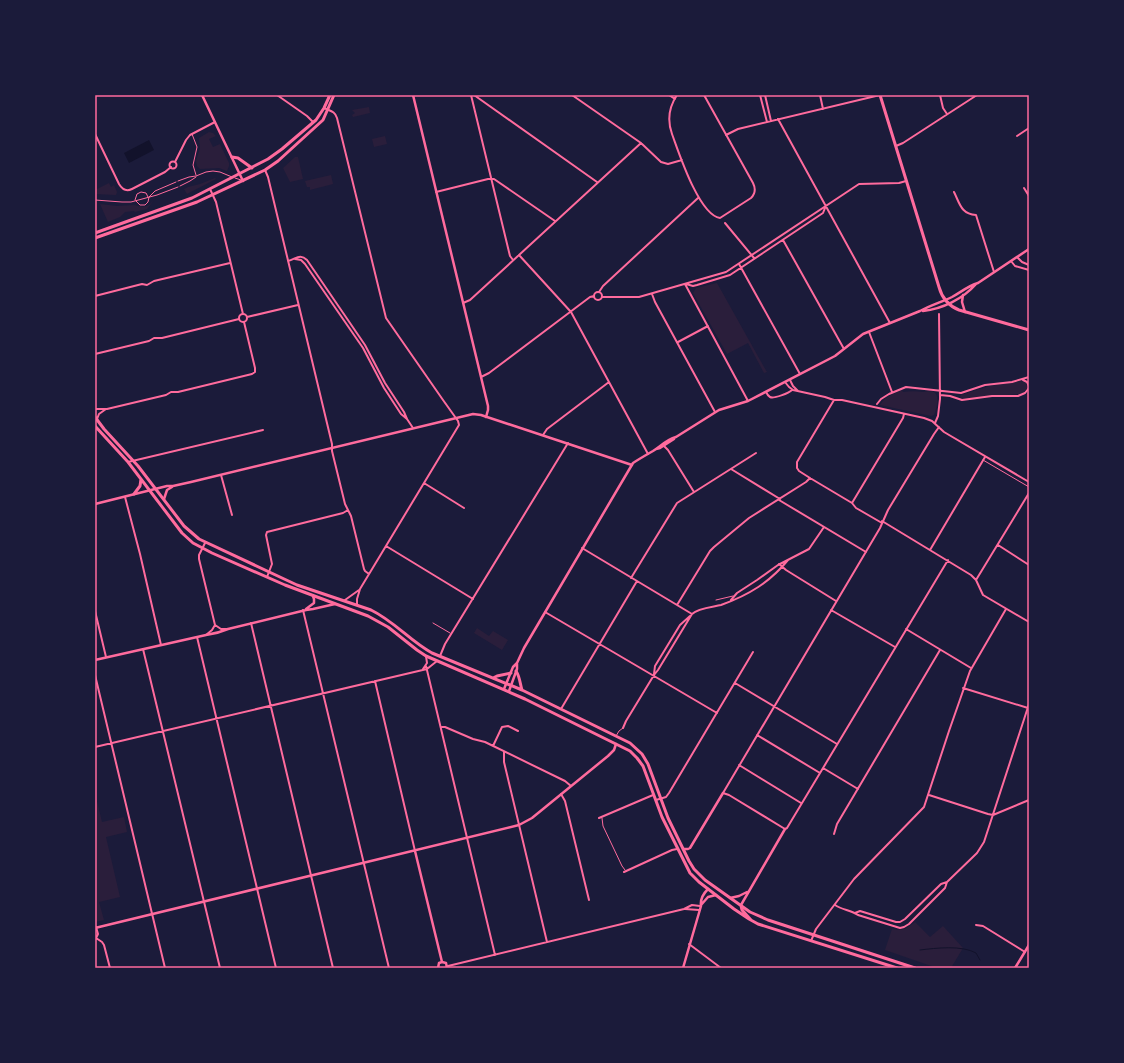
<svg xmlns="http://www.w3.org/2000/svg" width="1124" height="1063" font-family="'Noto Serif',serif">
<rect width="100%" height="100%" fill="#1b1b3a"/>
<path fill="#2a1e3b" d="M369,107L370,113L353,117L352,115L355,113L352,110Z
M209,132L213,133L216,136L209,139L213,147L220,144L229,163V166L227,171L219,168L200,169L197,166L196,161L200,148L199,138Z
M385,136L387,144L374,147L372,139Z
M295,157H298L303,179L290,182L283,168Z
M331,175L333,184L310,190V187H307L305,181Z
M215,178L216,179L187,194L184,189L188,187L200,184Z
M109,183L111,187L114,185L117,192L116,195L95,194V190Z
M158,197L154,200L147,209L135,212L134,211L125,212L120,217L108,222L100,204L117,206L134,205L144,207L149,205L154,200Z
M717,283L764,367L767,372L764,373L748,343L727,354L693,293L696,288Z
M1021,381L1026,383L1027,388L1023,393L1020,394L989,396L963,399L960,397L961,395L990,386Z
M902,390L903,392C910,391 916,391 923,392C927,392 932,390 935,393C940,397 936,410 934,415L931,416L880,405C885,396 894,394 902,390Z
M477,628L489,636L493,631L508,640L502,650L474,633Z
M95,793L102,822L124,817L127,832L106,837L120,897L99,902L104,920L95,922Z
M915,922L930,937L943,926L963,948L951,968H937L885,950L892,929C904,931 906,929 915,922Z"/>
<path fill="#12122b" d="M149,140L154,150L129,163L124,153Z"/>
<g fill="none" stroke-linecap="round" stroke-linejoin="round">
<path stroke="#12122b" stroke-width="1" d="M920,950C936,948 962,945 976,953L980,960"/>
<path stroke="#ff6b9d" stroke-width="1" d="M192,134L197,147L193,165L196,175
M235,178L241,180
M178,181L189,177L196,176L206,172L213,171L220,172L232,177
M180,186L190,181L196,177
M95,200L122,202H131L157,195L178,187
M135,200L137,194L141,192L146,193L148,197
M136,201L140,205H145L148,202L149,197L155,191L176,182
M983,460L1029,487
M716,600L733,596
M433,623L450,633
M616,736L619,731L623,728
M602,818L603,826L622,866L625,870"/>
<path stroke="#ff6b9d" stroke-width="2" d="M277,95L307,116L313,122
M471,95L509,252L510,256L513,260
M474,95L597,182
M572,95L641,143L661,162L668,164L682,160
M669,95L675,99
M677,95C669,107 667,120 672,134C679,153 699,215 720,218L751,198C755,194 756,189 753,183L704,95
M760,95L767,122
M765,95L771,121
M820,95L823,109
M940,95L943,108L947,114
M324,108C330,111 335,111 337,118L386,318L443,400L458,421L459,425L360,589L357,599V605
M778,119L890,323
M95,134L119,184C122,189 126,192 132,189L165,172L171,167
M726,135L738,129L880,95
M1017,136L1029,128
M896,146L903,143L977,95
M169.5 165a3.5 3.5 0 1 1 7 0a3.5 3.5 0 1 1-7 0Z
M175,162L186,140L190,135L215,122
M265,170L268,177L332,444V451L345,504L351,516L364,569L365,571L369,574
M1024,188L1029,196
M210,189L216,202L243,314
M436,192L488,179H494L555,221
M954,192C960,204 961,214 976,215L994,272
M725,223L754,258
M783,240L844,349
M519,255L571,312L648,454
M1017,257L1022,262L1029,265
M295,259L301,260L305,264L363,348L384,388L401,414L407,419L413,428
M288,261C296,259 300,253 307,260L365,345L385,383L404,412L407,419
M1011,261L1015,266L1029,270
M739,264L800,374
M685,284L748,401
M686,284L693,286L697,285L730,275L823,213L825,208
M599,292L603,286L698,198
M594 296a4 4 0 1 1 8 0a4 4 0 1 1-8 0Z
M652,294L655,302L715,412
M95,296L142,284L147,285L154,281L230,263
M602,297H639L726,272L859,184L899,183L906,181
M463,303L470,300L641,143
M239 318a4 4 0 1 1 8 0a4 4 0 1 1-8 0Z
M247,317L298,305
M869,332L892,392
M678,342L708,326
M95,354L149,341L154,338H162L239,319
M481,377L489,373L590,297L594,296
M790,380L793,386L798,391
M1023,380L1027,382L1029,386
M785,382L789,387L793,390L825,397L834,400H842L924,418L932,421L944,432L1029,482
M766,392C767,394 768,396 770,397C774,399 789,393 792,390
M940,395L950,396L962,400L992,396H1018L1025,393L1029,388
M834,400L797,462V468L799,471L810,478L852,503L856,508L882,523
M877,404L881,399L889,394L906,387L961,393L985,385L1012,382L1029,377
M95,409H107L166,395L171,392H178L252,374L255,372V368L244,322
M97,419L99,414L106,409
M935,423L938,416L940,399L939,314
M939,427L934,434L888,510L880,528L723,793L729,795L785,829L787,828L948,560
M543,435L547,429L609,382
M664,446L668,450L694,492
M128,462L263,430
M731,469L780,499
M221,475L232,515
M424,483L464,508
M125,497L140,554L161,645
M779,500L866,552
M852,503L903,418L904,414
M882,521L971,575L976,580L983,595L1029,622
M205,543L199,555V559L215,625L212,630L206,635
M998,545L1029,565
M386,546L473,599
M582,548L692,614C698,608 713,607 721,605C749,595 770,582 788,560
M930,550L985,457
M779,564L786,570L836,601
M267,577L272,564L266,535L267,532L343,513L348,510
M631,578L677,503L756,453
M976,580L1029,493
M345,600L359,590
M731,600L737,593L757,580L778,565L809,549L824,527
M677,605L710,551L714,547L749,518L806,482L810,478
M303,610L389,968
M831,610L895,647
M95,611L106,657
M545,612L717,713
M251,623L333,968
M215,625L221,629H227
M906,629L971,668
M197,637L276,968
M143,649L220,968
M440,656L445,644L568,443
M426,666L495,955
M423,669L427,663L426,656
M654,674L655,666L680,625L690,616
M95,675L165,968
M375,681L415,851
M735,683L837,744
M963,688L1028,708
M561,709L637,581
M442,727H445L473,739L485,742L565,781L571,786
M623,728L626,721L654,675L658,670L692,614
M757,735L820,773
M493,746L502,727L508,726L518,731
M95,747L427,669L437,661
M504,752V762L547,942
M739,765L801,803
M823,768L858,789
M561,794L565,801L589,900
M929,795L988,814L993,815L1029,800
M656,800L666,797L669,793L753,652
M599,818L653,795
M834,834L837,824L940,650
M624,872L672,850L677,849
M835,905C842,910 851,910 858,915L900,928L904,927L909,924L945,888L947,882L977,853L984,842L1029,704
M685,909L699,910
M855,913L860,911L896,922H900L905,919L941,884L947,882
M976,925L983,926L1025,952
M96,938L102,942L104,945L110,968
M95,940L98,934L96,927
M811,941L816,929L854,879L924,807L949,731L970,671L1006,609
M689,944L721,968
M448,966L684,909L692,905L700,906"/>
<path stroke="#ff6b9d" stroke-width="2.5" d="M202,95L243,181
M413,95L488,406V410L486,417
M683,849H688L690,848L723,793
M415,851L442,962
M730,898L739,896L747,892
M701,905L708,897L716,895
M741,905L785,829
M95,928L519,825L532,818L608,756L614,750L616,744
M442,962L446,963L447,968
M438,968L439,963L442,962
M683,968L701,906C700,899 703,894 708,889
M1015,968L1029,945"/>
<path stroke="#ff6b9d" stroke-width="2.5" d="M963,295L962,302L965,312
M923,311C942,309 963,299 976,284
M656,449L660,448L674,439
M164,499L167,490L172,487
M95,504L167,486H173L191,482L473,414L481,415L632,465
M306,609L314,603V599L313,596
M95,660L206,635C214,634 221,632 228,629L306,610L313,609L335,604
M504,689L513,667L517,663L524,648L633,463C639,459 646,455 653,451C661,446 666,440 676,437L719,410L748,401L835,356L863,334L920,311C931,305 942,302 952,297C961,292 968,286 978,283L1029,249
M509,691L517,669V664"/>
<path stroke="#ff6b9d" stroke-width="3" d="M880,95L939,287C942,298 949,306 959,310L1029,330
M95,417L104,429L138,466L184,526L199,539L297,585L371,610C394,621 410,641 432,653L522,690L630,743L642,754L648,764L668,818L689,861L694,869L705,880L750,912L768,920L915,968
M95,426L128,462L182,533L193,543L212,553L285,585L368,616L388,627L417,650L426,656L525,699L630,751L637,758L643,766L662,817L690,873L699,882L734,909L749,919L758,924L897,968
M134,494L140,486L141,479
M516,671C520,677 520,684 522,690
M493,678L497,676L511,673
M741,906L742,910L751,920"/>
<path stroke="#ff6b9d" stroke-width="3" d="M232,157L238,158L252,168
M95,233L192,198L268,159L282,149L316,120L324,108L330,95
M95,238L197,202L265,170L278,161L323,120L334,95"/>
</g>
<rect width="1124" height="1063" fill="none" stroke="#1b1b3a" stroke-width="192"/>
<rect x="96" y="96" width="932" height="871" fill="none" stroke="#ff6b9d" stroke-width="1.5"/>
</svg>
